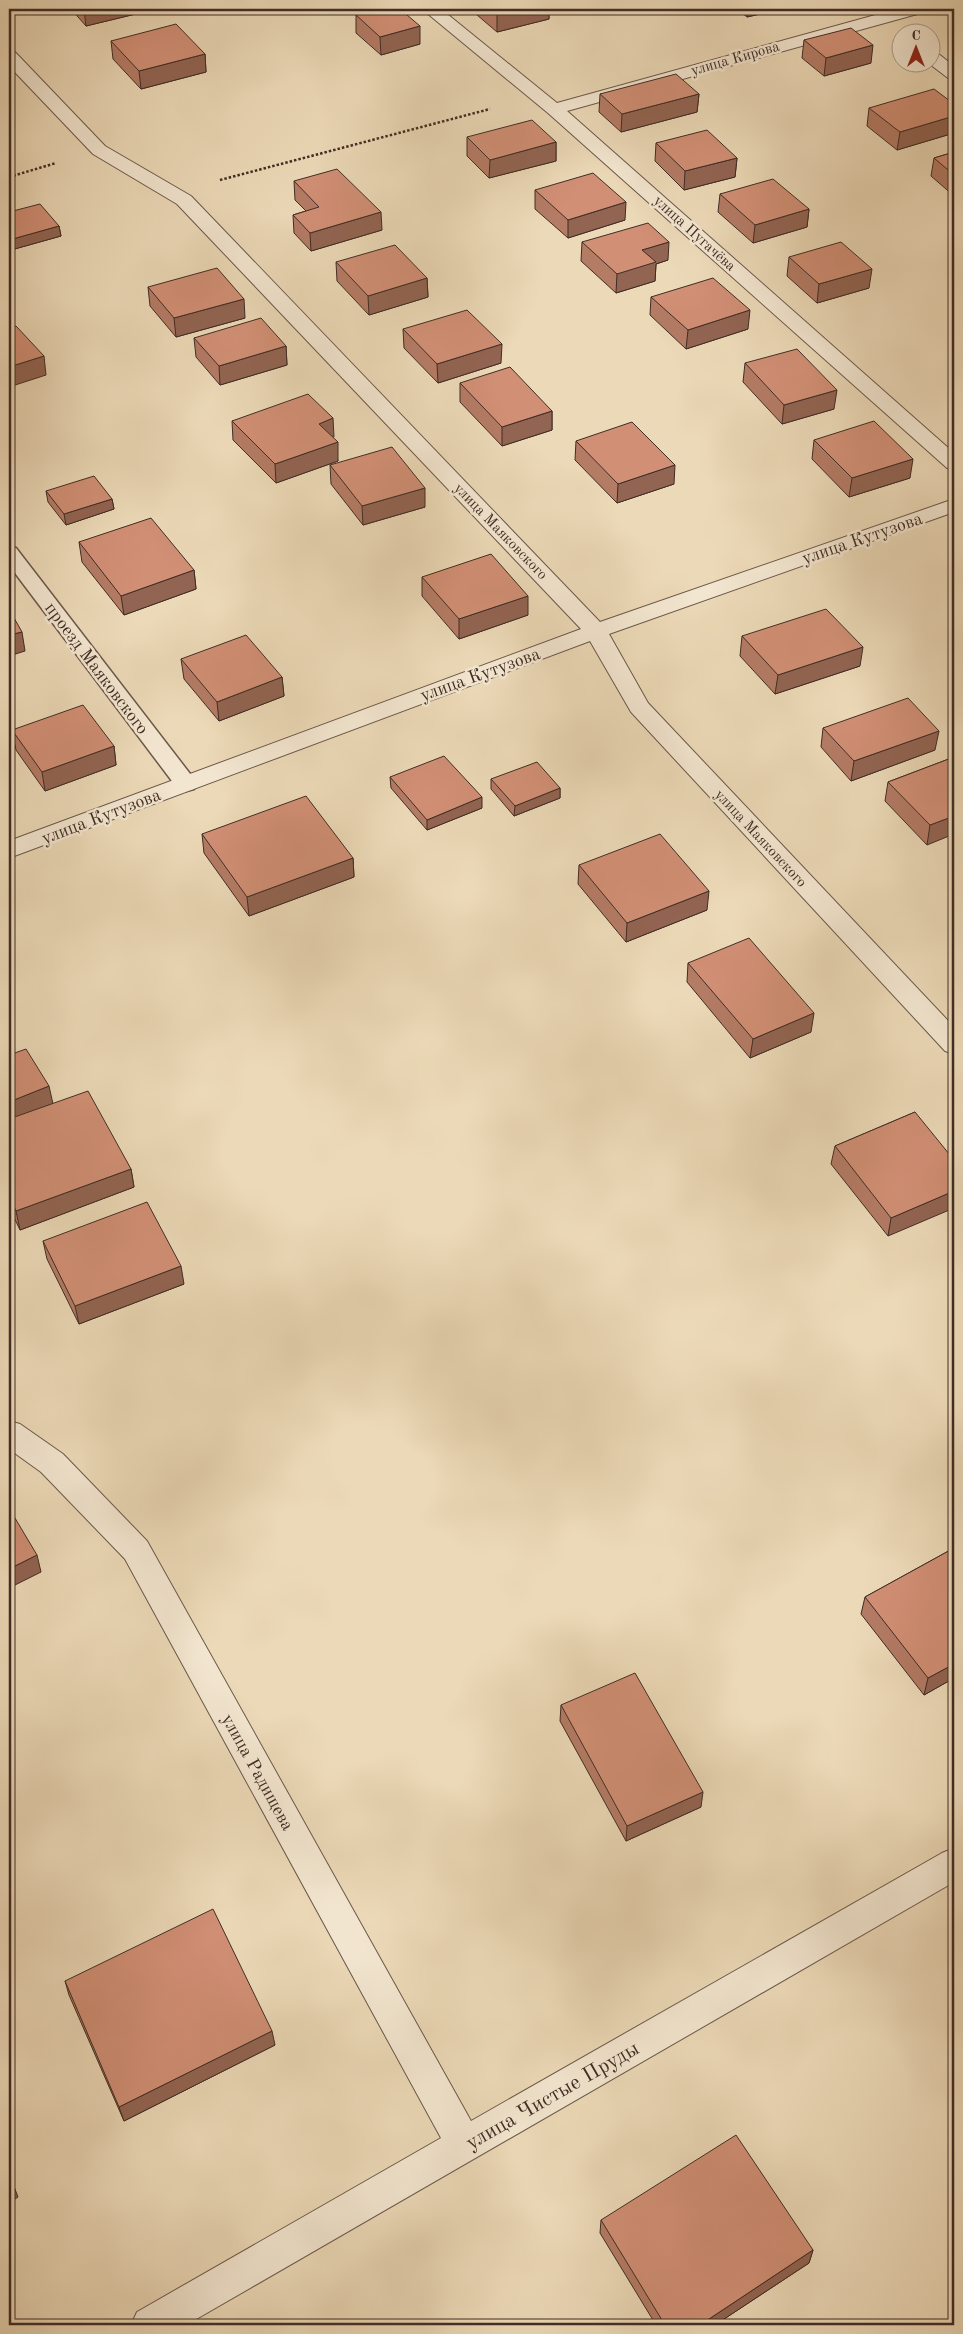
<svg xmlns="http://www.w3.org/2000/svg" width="963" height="2334" font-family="'Old Standard TT',serif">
<rect width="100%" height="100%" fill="#ecd9b7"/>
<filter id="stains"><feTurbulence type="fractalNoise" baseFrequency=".004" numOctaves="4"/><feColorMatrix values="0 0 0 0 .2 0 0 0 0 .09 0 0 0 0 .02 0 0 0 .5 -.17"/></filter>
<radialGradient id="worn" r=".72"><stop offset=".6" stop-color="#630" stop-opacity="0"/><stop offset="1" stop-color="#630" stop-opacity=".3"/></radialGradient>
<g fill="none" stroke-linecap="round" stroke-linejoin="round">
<g stroke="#6b584a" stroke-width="3">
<path id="lane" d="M9,546L16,548L194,779L197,784L194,789L186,791L178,789L9,565Z"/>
</g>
<g stroke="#6b584a" stroke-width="2">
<path id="street" d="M422,9H441L557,103L897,9H923L921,13L567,111L954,453V470L947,468L548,113Z
M9,51L15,52L105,146L191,196L600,622L954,499V512L609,634L648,703L954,1027V1054L945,1051L631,712L590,641L9,858V841L581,629L177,204L93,154L9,66Z
M930,51L936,52L954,66V79L948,78L927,62H930Z
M9,1421L20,1424L63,1454L147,1541L471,2121L942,1853L954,1848V1882L186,2325H131L137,2312L441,2138L125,1559L41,1472L9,1449Z"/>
</g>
<path stroke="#402d25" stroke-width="2.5" stroke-dasharray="2.5 2" stroke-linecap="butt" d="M9,177L56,163
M220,180L490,109"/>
<use href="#lane" fill="#f3e6d0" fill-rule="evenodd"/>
<use href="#street" fill="#f3e6d0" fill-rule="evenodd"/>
</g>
<path fill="#b47b65" stroke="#402d25" d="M71,9H147L148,11L86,26Z
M470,9H549V19L497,32Z
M737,9H782L747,17Z
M356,15L420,44L381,55L356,33Z
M804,40L871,63L824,76L802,58Z
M111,41L205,54L206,72L141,89L113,59Z
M600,94H699L697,112L621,132L599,112Z
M954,104V133L897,150L867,126L869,108Z
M467,137L556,142V161L489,178L467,156Z
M656,143L737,158L735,177L684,190L655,161Z
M954,152V196L931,176L934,158Z
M294,181L382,230L311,251L294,233L293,215L306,211L295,200Z
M535,190L625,220L568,238L535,209Z
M720,194L809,209L807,227L753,243L718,212Z
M9,212L59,226L61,236L11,250L9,247Z
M582,242L668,260L656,264L655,281L616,293L581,261Z
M789,257L869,288L817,303L787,276Z
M336,262L427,278L428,297L369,315L337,281Z
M148,287L245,318L176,337L150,306Z
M651,297L748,329L686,349L650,315Z
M403,329L501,363L438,383L404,348Z
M194,338L286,346L287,365L220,385L196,357Z
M745,363L834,409L782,424L743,382Z
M460,383L552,411V430L502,446L460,402Z
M954,396V421L949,416L952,397Z
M232,421L334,437L333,438L338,461L276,483L233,440Z
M814,440L910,478L849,497L812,459Z
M576,441L674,484L617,503L575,460Z
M330,465L425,507L363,525L331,484Z
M46,491L112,499L114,509L66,525L48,502Z
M79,542L194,570L196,589L124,615L82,562Z
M422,577L528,615L459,639L422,596Z
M742,636L860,666L775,694L740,656Z
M181,659L282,677L284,696L219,721L184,679Z
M823,728L935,750L851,781L821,747Z
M12,730L114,746L116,765L45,791L16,750Z
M954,757L927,845L885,801L888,782Z
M390,777L482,808L427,830L391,788Z
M491,779L560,788V798L514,816L491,789Z
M202,834L353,858L354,877L249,916L204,853Z
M579,865L707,910L626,942L578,884Z
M688,963L811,1032L750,1058L687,982Z
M9,1055L53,1104L131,1169L134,1187L20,1230L9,1207Z
M915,1112L888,1236L831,1164L835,1146Z
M43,1241L184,1284L79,1324L47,1259Z
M954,1548V1678L924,1695L861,1614L865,1597Z
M561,1705L701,1807L626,1841L560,1721Z
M65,1981L275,2045L124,2121L69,1995Z
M601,2220L813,2250L809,2263L715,2325H656L600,2233Z"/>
<path fill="#926452" stroke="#402d25" d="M84,9H147L148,11L86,26Z
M519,9H549V19L497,32V14Z
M748,9H782L747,17Z
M420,26V44L381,55L380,37Z
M873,45L871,63L824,76L826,58Z
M205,54L206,72L141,89L139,71Z
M699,94L697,112L621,132L622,114Z
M954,116V133L897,150L900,132Z
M556,142V161L489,178L490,160Z
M737,158L735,177L684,190L685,171Z
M626,202L625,220L568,238V220Z
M809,209L807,227L753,243L755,225Z
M381,212L382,230L311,251L310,233Z
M59,226L61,236L11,250L9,240Z
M669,242L668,260L656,264L655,281L616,293L617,274L642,250Z
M872,269L869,288L817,303L819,284Z
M427,278L428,297L369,315L368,296Z
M244,299L245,318L176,337L174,318Z
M750,310L748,329L686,349L688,330Z
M502,344L501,363L438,383L437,364Z
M286,346L287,365L220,385L219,366Z
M44,356L46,375L9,387V367Z
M837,390L834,409L782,424L784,405Z
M552,411V430L502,446V427Z
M333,418L334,437L320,443L319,424Z
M338,442V461L276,483L275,464Z
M913,459L910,478L849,497L852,478Z
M675,465L674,484L617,503L618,484Z
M425,488V507L363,525L362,506Z
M112,499L114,509L66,525L64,514Z
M194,570L196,589L124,615L121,596Z
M528,596V615L459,639V619Z
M22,632L25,651L9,656V635Z
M863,647L860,666L775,694L778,675Z
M282,677L284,696L219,721L217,702Z
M939,731L935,750L851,781L854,761Z
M114,746L116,765L45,791L42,772Z
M560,788V798L514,816L515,806Z
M482,797V808L427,830V820Z
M954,816V834L927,845L930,825Z
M353,858L354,877L249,916L247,897Z
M709,891L707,910L626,942L627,923Z
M814,1013L811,1032L750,1058L753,1039Z
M49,1086L53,1104L9,1122V1102Z
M131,1169L134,1187L20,1230L16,1211Z
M954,1191V1208L888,1236L891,1218Z
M181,1266L184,1284L79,1324L75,1306Z
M37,1555L41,1572L9,1588V1569Z
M954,1664V1678L924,1695L928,1678Z
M703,1792L701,1807L626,1841L627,1826Z
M272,2031L275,2045L124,2121L119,2107Z
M13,2184L18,2197L9,2203V2187Z
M813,2250L809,2263L715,2325H700Z"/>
<path fill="#d18f75" stroke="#402d25" d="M379,9H400L420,26L380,37L356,15Z
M490,9H519L497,14Z
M176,24L205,54L139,71L111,41Z
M851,28L873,45L826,58L804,40Z
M676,74L699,94L622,114L600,94Z
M934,89L954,104V116L900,132L869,108Z
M532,120L556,142L490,160L467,137Z
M707,130L737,158L685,171L656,143Z
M954,152V175L934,158Z
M337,169L381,212L310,233L293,215L319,207L294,181Z
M593,173L626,202L568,220L535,190Z
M773,179L809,209L755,225L720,194Z
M40,204L59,226L9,240V212Z
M648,223L669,242L642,250L656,262L617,274L582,242Z
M841,242L872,269L819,284L789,257Z
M395,245L427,278L368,296L336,262Z
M217,268L244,299L174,318L148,287Z
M713,278L750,310L688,330L651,297Z
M467,310L502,344L437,364L403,329Z
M261,318L286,346L219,366L194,338Z
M16,326L44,356L9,367V328Z
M797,349L837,390L784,405L745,363Z
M510,367L552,411L502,427L460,383Z
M308,394L333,418L319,424L338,442L275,464L232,421Z
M874,421L913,459L852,478L814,440Z
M632,422L675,465L618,484L576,441Z
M392,447L425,488L362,506L330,465Z
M94,476L112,499L64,514L46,491Z
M151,518L194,570L121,596L79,542Z
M491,554L528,596L459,619L422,577Z
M9,609L22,632L9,635Z
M826,609L863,647L778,675L742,636Z
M246,635L282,677L217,702L181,659Z
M908,698L939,731L854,761L823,728Z
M83,705L114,746L42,772L12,730Z
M444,756L482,797L427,820L390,777Z
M954,757V816L930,825L888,782Z
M537,762L560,788L515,806L491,779Z
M306,796L353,858L247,897L202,834Z
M660,834L709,891L627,923L579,865Z
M749,938L814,1013L753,1039L688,963Z
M26,1049L49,1086L9,1102V1055Z
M88,1091L131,1169L16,1211L9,1196V1119Z
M915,1112L954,1160V1191L891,1218L835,1146Z
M147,1202L181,1266L75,1306L43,1241Z
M9,1508L37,1555L9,1569Z
M954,1548V1664L928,1678L865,1597Z
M635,1673L703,1792L627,1826L561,1705Z
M213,1909L272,2031L119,2107L65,1981Z
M736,2135L813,2250L700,2325H665L601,2220Z
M9,2174L13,2184L9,2187Z"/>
<g text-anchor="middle" stroke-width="5" stroke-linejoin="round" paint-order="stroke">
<g font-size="15" fill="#402d25" stroke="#f3e6d0">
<text transform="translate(735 58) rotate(-16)" y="5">улица Кирова</text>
<text transform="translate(695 233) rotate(42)" y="5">улица Пугачёва</text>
<text transform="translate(501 531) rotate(46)" y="5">улица Маяковского</text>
<text transform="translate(761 838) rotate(47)" y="5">улица Маяковского</text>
</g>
<g font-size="18" fill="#402d25" stroke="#f3e6d0">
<text transform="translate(862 538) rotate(-19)" y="6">улица Кутузова</text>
<text transform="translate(97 668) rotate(53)" y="6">проезд Маяковского</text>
<text transform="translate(480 674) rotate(-20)" y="6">улица Кутузова</text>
<text transform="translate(101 816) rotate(-21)" y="6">улица Кутузова</text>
<text transform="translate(258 1772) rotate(61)" y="6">улица Радищева</text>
</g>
<g font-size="21" fill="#402d25" stroke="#f3e6d0">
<text transform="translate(552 2095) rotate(-30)" y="7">улица Чистые Пруды</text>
</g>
</g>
<rect width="963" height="2334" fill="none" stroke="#ecd9b7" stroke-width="30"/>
<rect x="10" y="10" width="943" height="2314" fill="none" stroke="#402d25" stroke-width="2.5"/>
<rect x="15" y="15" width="933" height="2304" fill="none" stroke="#402d25"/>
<g transform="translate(916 48)"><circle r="24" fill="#f3e6d0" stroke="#ab9c8c"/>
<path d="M0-4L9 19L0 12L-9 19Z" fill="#8f2418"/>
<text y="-8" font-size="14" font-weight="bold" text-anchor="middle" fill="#402d25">С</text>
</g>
<rect width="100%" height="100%" filter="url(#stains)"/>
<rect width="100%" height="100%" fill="url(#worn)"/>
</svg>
